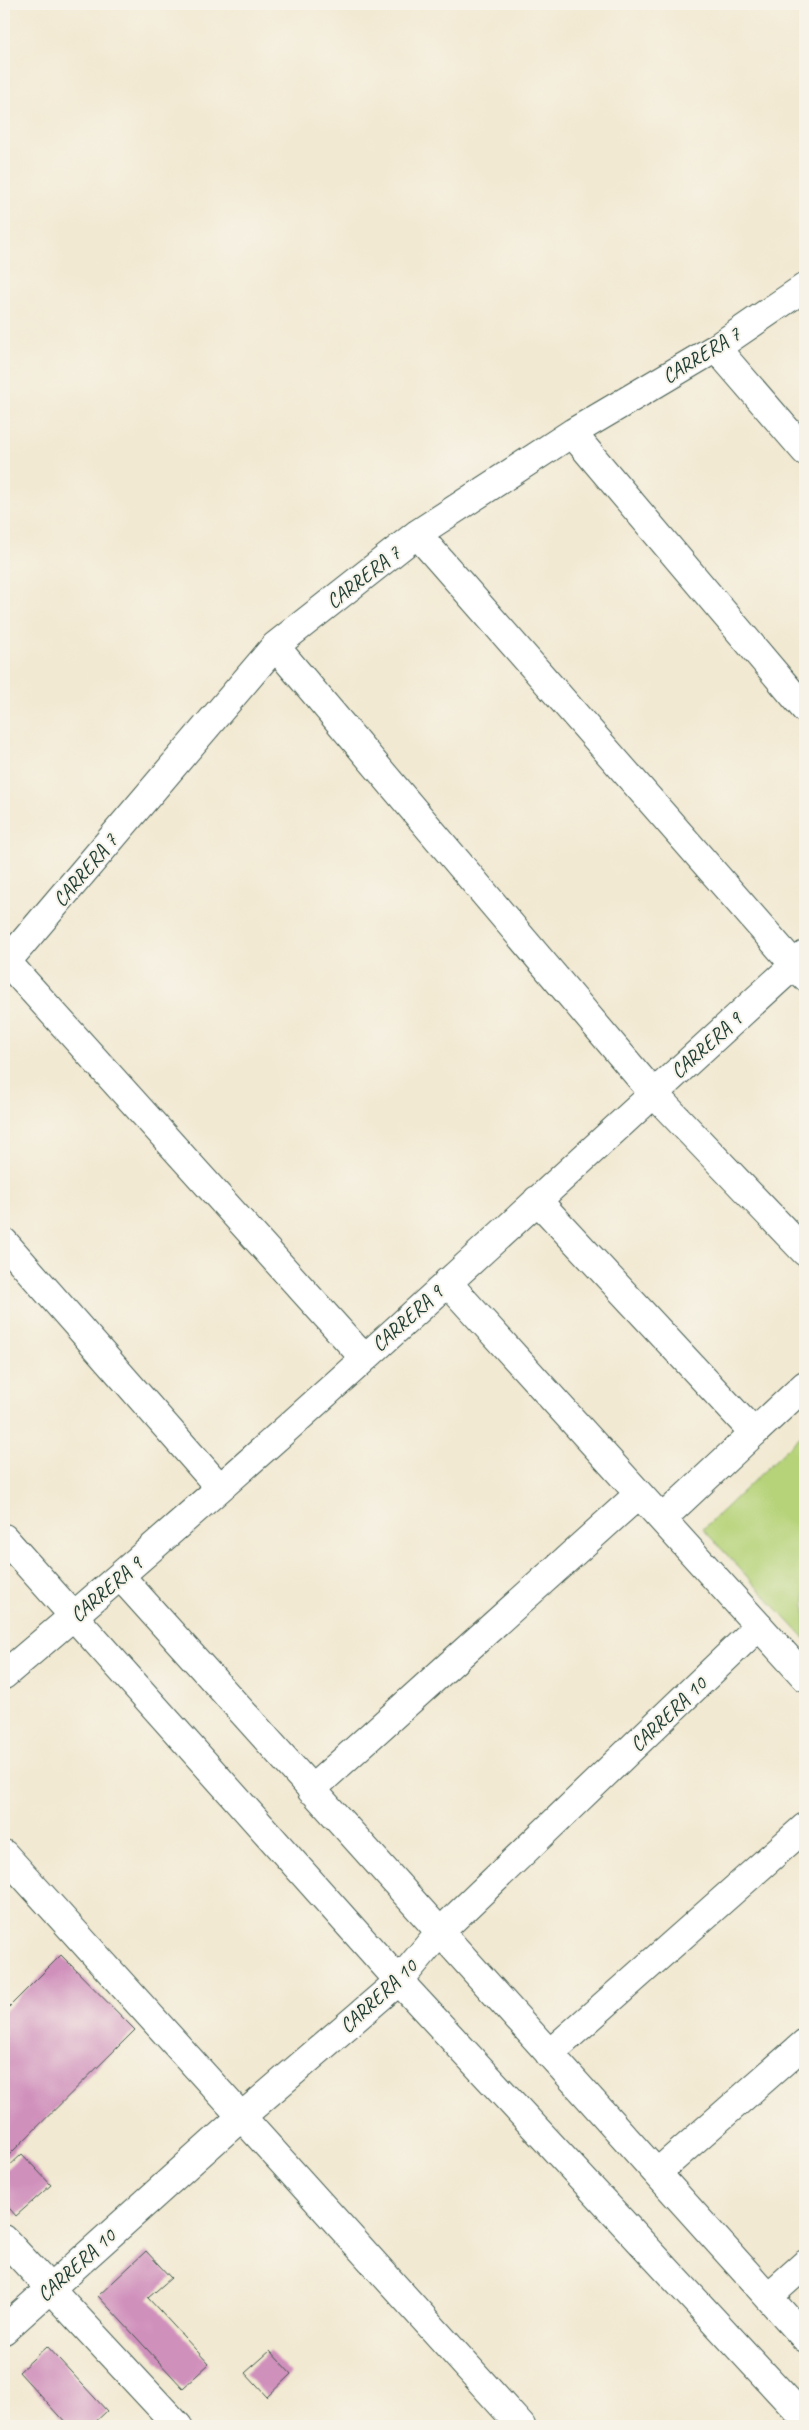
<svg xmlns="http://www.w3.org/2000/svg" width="809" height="2430" font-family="Caveat,sans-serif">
<rect width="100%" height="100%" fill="#f7f3e8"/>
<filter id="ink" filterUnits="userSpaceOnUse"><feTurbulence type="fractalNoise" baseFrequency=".02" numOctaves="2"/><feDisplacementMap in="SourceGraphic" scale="10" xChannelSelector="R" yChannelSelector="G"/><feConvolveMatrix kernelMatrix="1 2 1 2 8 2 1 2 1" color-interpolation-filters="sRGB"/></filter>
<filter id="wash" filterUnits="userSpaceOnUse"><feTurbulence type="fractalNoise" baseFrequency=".0096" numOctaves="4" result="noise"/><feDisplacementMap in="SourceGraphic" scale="20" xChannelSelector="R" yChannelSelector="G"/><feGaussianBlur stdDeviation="1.12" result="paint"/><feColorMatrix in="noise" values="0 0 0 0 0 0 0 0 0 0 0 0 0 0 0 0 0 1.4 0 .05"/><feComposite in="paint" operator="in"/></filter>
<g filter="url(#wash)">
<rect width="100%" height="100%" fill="#f2e9d2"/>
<path fill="#b6d379" stroke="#6a8856" d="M805,1432V1639L703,1529Z"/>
<g id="blocks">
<path fill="#d090bc" d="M61,1955L135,2030L4,2160V2012Z
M22,2154L51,2185L16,2216L4,2202V2171Z
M146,2251L171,2278L148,2298L209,2364L183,2388L98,2296Z
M47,2346L107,2411L91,2426H68L19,2372Z
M270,2351L291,2374L267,2397L245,2373Z"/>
</g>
</g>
<g filter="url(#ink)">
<use href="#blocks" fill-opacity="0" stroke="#3f574c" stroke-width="1"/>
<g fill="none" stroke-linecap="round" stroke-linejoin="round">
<g stroke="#3f574c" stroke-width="30">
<path id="minor" d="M716,348L805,451
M572,433L805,709
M417,534L805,977
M275,646L653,1093L805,1252
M7,962L364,1358
M4,965L275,646L417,534L572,433L716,348L805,287
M537,1200L754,1433
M4,1242L220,1488
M447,1282L805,1677
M662,1519L805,1385
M4,1538L399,1981L805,2419
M121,1577L805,2338
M4,1675C278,1444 540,1197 805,955
M311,1790L639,1494
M4,1854L521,2426
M549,2054L805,1827
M657,2173L805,2043
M4,2239L178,2426
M768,2297L805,2264
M4,2330L241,2117L399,1981L439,1933L759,1626"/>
</g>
<use href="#minor" stroke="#fff" stroke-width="28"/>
</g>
</g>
<g text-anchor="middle" stroke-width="4" stroke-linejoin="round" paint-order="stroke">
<g font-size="21" fill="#1f3d34" stroke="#f7f3e8">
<text transform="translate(701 355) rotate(-32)" y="7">CARRERA 7</text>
<text transform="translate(363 577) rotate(-38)" y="7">CARRERA 7</text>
<text transform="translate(85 870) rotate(-50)" y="7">CARRERA 7</text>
<text transform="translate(706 1045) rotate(-42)" y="7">CARRERA 9</text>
<text transform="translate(407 1318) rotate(-42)" y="7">CARRERA 9</text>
<text transform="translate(106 1589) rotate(-41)" y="7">CARRERA 9</text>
<text transform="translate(668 1714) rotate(-44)" y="7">CARRERA 10</text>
<text transform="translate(378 1996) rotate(-43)" y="7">CARRERA 10</text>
<text transform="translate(76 2265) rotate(-42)" y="7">CARRERA 10</text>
</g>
</g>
<rect width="809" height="2430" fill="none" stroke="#f7f3e8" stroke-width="20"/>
</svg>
